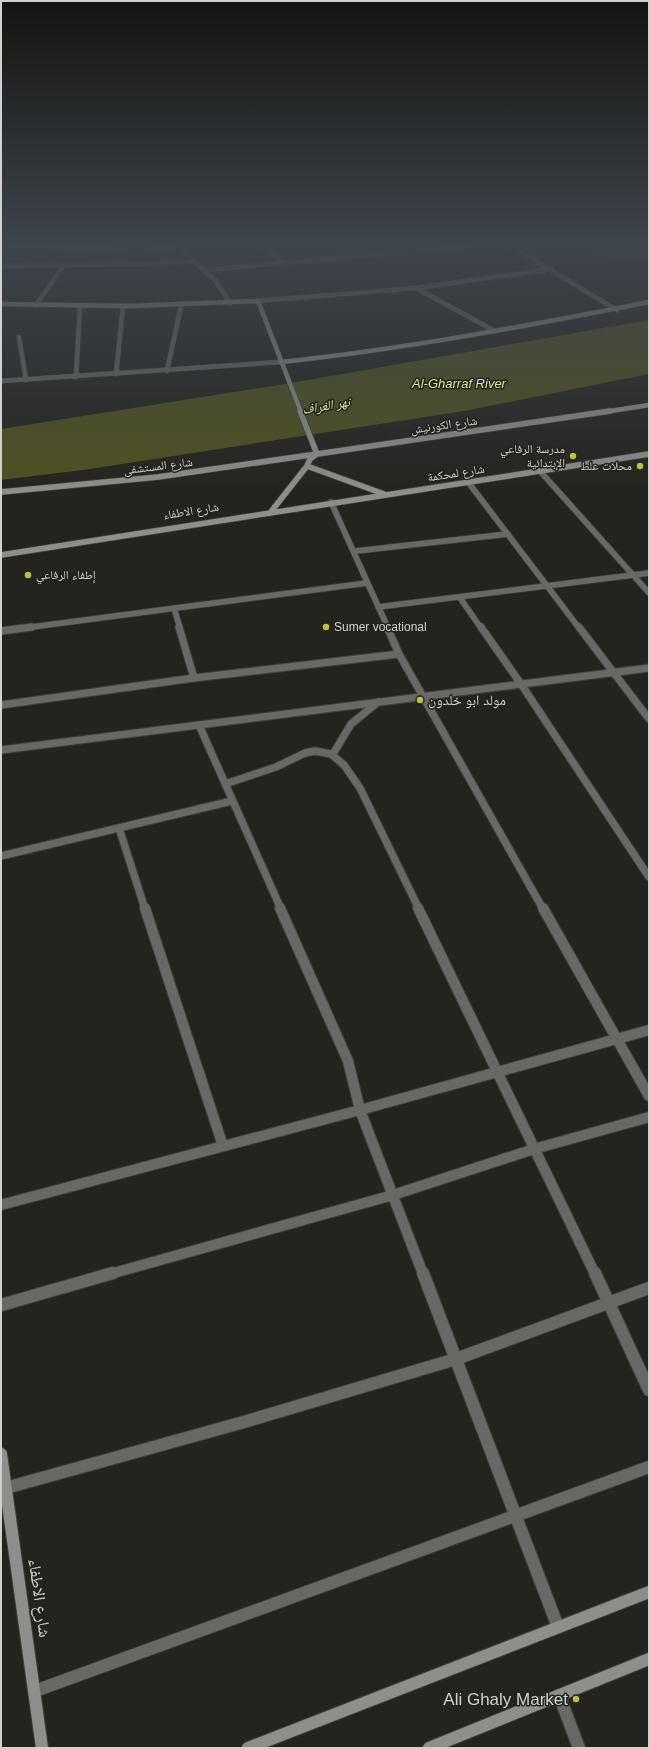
<svg xmlns="http://www.w3.org/2000/svg" width="650" height="1749" font-family="Helvetica,'Noto Naskh Arabic',sans-serif">
<rect width="100%" height="100%" fill="#24241f"/>
<path fill="#2e2f23" d="M573,245H649V257L617,262Z"/>
<path fill="#4f5120" d="M649,320V374L464,411L90,469L1,480V429L285,384Z"/>
<g fill="none" stroke-linecap="round" stroke-linejoin="round">
<g stroke="#40403b" stroke-width="5.5">
<path id="street-far4" d="M1,245L95,247L92,245
M176,245L215,280L230,303
M261,245L283,263
M509,245L617,310
M95,247L137,251L177,246
M1,266L142,264L195,261
M206,270L476,245
M416,288L493,330
M258,301L416,288L552,269
M36,305L64,265
M19,337L26,380
M167,371L181,306
M116,374L123,306
M76,377L80,306
M1,381L281,362"/>
</g>
<g stroke="#40403b" stroke-width="7">
<path id="street-far3" d="M540,471L649,593
M468,482L579,628
M331,502L388,628
M356,551L508,534
M460,598L481,628
M378,607L649,573
M174,608L180,628
M24,628L367,583"/>
</g>
<g stroke="#40403b" stroke-width="9">
<path id="street-far2" d="M179,627L194,678L399,654
M387,627L399,654L543,909
M481,627L521,684L649,877
M579,627L649,719
M1,631L32,627
M1,705L194,678
M199,725L281,909
M1,750L649,668
M333,754L351,724L378,702
M225,784L276,767L305,753L315,751L331,754L344,765L360,788L419,909
M119,828L145,909
M1,856L232,801"/>
</g>
<g stroke="#40403b" stroke-width="12">
<path id="street-far1" d="M145,908L223,1146
M280,908L348,1061L360,1110L423,1274
M418,908L595,1274
M543,908L649,1096
M1,1205L360,1110L649,1030
M110,1274L393,1195L534,1149L649,1117"/>
</g>
<g stroke="#40403b" stroke-width="14">
<path id="street" d="M423,1273L558,1627
M595,1273L649,1390
M1,1305L113,1273
M2,1489L244,1422L456,1359L649,1288
M35,1691L649,1467
M559,1695L579,1748"/>
</g>
<g stroke="#40403b" stroke-width="5.5">
<path id="secondary-far2" d="M1,304L130,306L258,301L301,412
M281,362C404,349 527,326 649,302
M604,412L649,405"/>
</g>
<g stroke="#40403b" stroke-width="7">
<path id="secondary-far1" d="M307,466L384,494
M1,492L158,477L317,454L300,411
M270,513L307,466L310,459L317,454L610,411
M1,555L649,454"/>
</g>
<g stroke="#40403b" stroke-width="14">
<path id="secondary" d="M1,1454L42,1748
M248,1748L649,1592
M429,1748L649,1659"/>
</g>
<use href="#street-far4" stroke="#686865" stroke-width="4.5"/>
<use href="#street-far3" stroke="#686865" stroke-width="5.5"/>
<use href="#street-far2" stroke="#686865" stroke-width="7"/>
<use href="#street-far1" stroke="#686865" stroke-width="10"/>
<use href="#street" stroke="#686865" stroke-width="12"/>
<use href="#secondary-far2" stroke="#8e8f8a" stroke-width="4.5"/>
<use href="#secondary-far1" stroke="#8e8f8a" stroke-width="5.5"/>
<use href="#secondary" stroke="#8e8f8a" stroke-width="12"/>
</g>
<linearGradient id="sky" x2="0" y2="1"><stop stop-color="#141411"/><stop offset="0.5" stop-color="#3f454d"/><stop offset="1" stop-color="#3f454d" stop-opacity="0"/></linearGradient>
<rect width="650" height="490" fill="url(#sky)"/>
<g fill="#bcbf44" stroke="#24241f" stroke-width="1.5">
<circle cx="573" cy="456" r="4"/>
<circle cx="640" cy="466" r="4"/>
<circle cx="28" cy="575" r="4"/>
<circle cx="326" cy="627" r="4"/>
<circle cx="420" cy="700" r="4"/>
<circle cx="576" cy="1699" r="4"/>
</g>
<g text-anchor="middle" stroke-width="3" stroke-linejoin="round" paint-order="stroke">
<g font-size="12" fill="#d1d2ce" stroke="#24241f">
<text transform="translate(444 425) rotate(-8)" y="4">شارع الكورنيش</text>
<text transform="translate(158 466) rotate(-7)" y="4">شارع المستشفى</text>
<text transform="translate(456 473) rotate(-9)" y="4">شارع لمحكمة</text>
<text transform="translate(191 511) rotate(-9)" y="4">شارع الاطفاء</text>
</g>
<g font-size="12" fill="#d1d2ce" stroke="#24241f" text-anchor="end">
<text x="565" y="453">مدرسة الرفاعي<tspan x="565" dy="14">الإبتدائية</tspan></text>
<text x="632" y="470">محلات علط</text>
<text x="36" y="579" text-anchor="start">إطفاء الرفاعي</text>
<text x="334" y="631" text-anchor="start">Sumer vocational</text>
</g>
<g font-size="13" font-style="italic" fill="#e0e495" stroke="#24241f">
<text x="459" y="388">Al-Gharraf River</text>
<text transform="translate(326 405) rotate(-10)" y="5">نهر الغراف</text>
</g>
<g font-size="14" fill="#d1d2ce" stroke="#24241f" text-anchor="start">
<text x="428" y="705">مولد ابو خلدون</text>
</g>
<g font-size="17" fill="#d1d2ce" stroke="#24241f">
<text transform="translate(40 1598) rotate(82)" y="6">شارع الاطفاء</text>
</g>
<g font-size="17" fill="#d1d2ce" stroke="#24241f" text-anchor="end">
<text x="568" y="1705">Ali Ghaly Market</text>
</g>
</g>
<rect width="650" height="1749" fill="none" stroke="#d1d2ce" stroke-width="4"/>
</svg>
